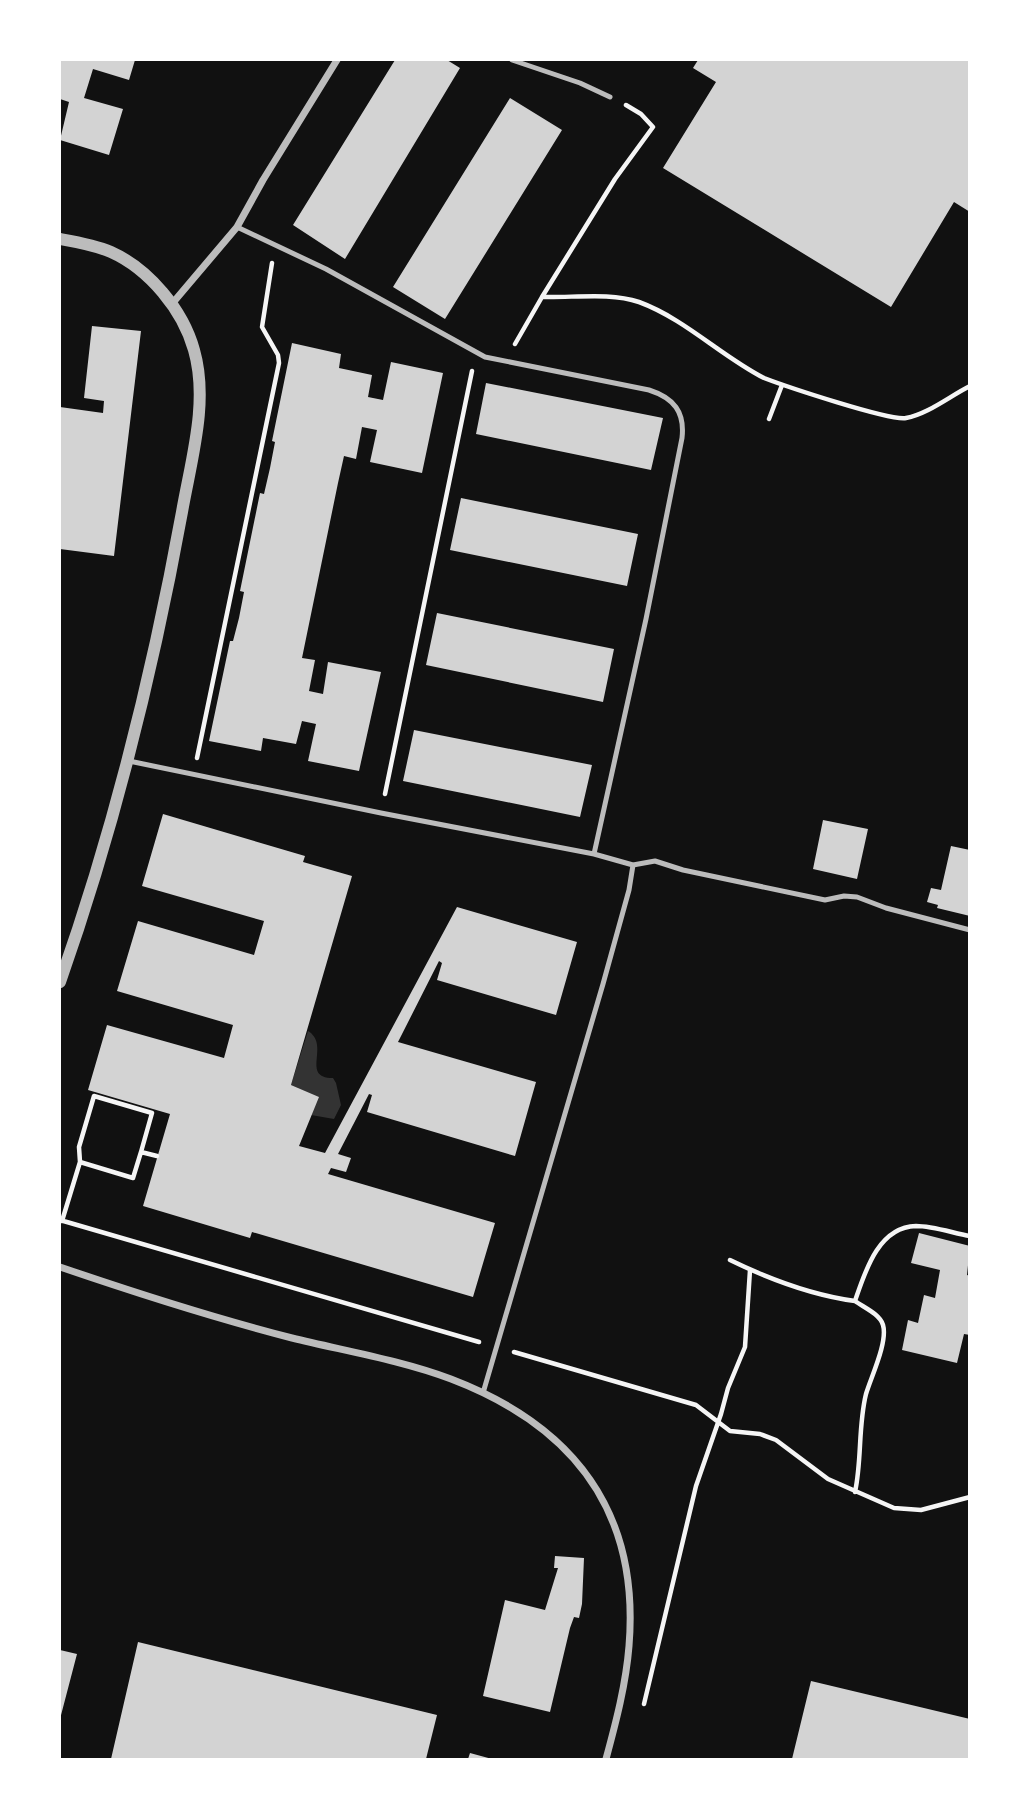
<svg xmlns="http://www.w3.org/2000/svg" width="1029" height="1819" font-family="'Varela Round',sans-serif">
<rect width="100%" height="100%" fill="#111"/>
<path fill="#333" d="M308,1031C331,1045 300,1078 333,1078L336,1083L341,1105L334,1119L311,1115L318,1097L291,1085Z"/>
<path fill="#d3d3d3" d="M60,60L79,61L135,60L129,80L93,69L84,98L123,109L109,155L60,140L69,102L60,99Z
M395,60H447L460,68L345,259L293,225Z
M698,60H970V212L954,202L891,307L663,168L716,82L693,68Z
M510,98L562,130L445,319L393,287Z
M92,326L141,331L114,556L60,549V407L103,413L104,401L84,398Z
M292,343L341,354L339,368L372,375L368,397L383,400L391,362L443,373L422,473L370,462L377,430L362,427L356,459L344,456L338,483L302,658L315,660L309,691L323,694L328,662L381,672L359,771L308,761L316,724L302,721L296,744L263,738L261,751L209,741L230,641H233L239,618L244,592L240,591L260,493L264,494L270,468L275,442L272,441Z
M486,383L663,418L651,470L476,434Z
M461,498L638,534L627,586L450,550Z
M437,613L614,649L603,702L426,665Z
M414,730L592,765L580,817L403,781Z
M163,814L305,856L303,862L352,876L291,1085L319,1097L299,1146L325,1153L457,907L577,942L556,1015L437,980L442,963L439,961L398,1042L536,1082L515,1156L367,1112L372,1095L369,1094L338,1154L351,1158L346,1172L331,1168L328,1174L495,1223L473,1297L252,1232L250,1238L143,1206L170,1114L88,1090L107,1025L224,1058L233,1025L117,991L138,921L254,955L264,921L142,886Z
M823,820L868,829L857,879L813,869Z
M951,846L970,850V916L937,908L938,905L927,902L931,888L941,890Z
M919,1233L970,1246L967,1275L970,1276V1335L964,1334L957,1363L902,1350L908,1320L918,1323L924,1295L935,1298L940,1270L911,1263Z
M555,1556L584,1558L582,1604L579,1618L574,1617L570,1628L550,1712L483,1696L505,1600L545,1610L558,1568H554Z
M138,1642L437,1715L426,1759H111Z
M60,1650L77,1654L60,1719Z
M811,1681L970,1719V1759H792Z
M470,1753L492,1759H468Z"/>
<g fill="none" stroke-linecap="round" stroke-linejoin="round">
<path stroke="#f5f5f5" stroke-width="4.5" d="M542,297L615,179L653,127L641,114L626,105
M515,344L542,297C573,298 610,292 639,302C685,319 721,356 764,378C785,386 889,421 906,418C928,414 950,396 970,386
M769,419L782,385
M197,758L279,363L278,355L262,327L272,263
M385,794L472,371
M80,1162L133,1178L141,1152
M60,1220L479,1342
M62,1221L80,1162L79,1147L94,1096L152,1113L141,1152L157,1156
M730,1260C769,1279 811,1295 855,1301
M514,1352L696,1405L730,1431L760,1434L776,1440L828,1479L894,1508L921,1510L970,1497
M855,1492C862,1460 858,1426 866,1394C871,1377 888,1342 883,1325C880,1314 863,1307 855,1301C865,1272 878,1227 916,1226C933,1226 953,1233 970,1236
M644,1704L696,1486L721,1414L728,1388L745,1347L750,1270"/>
<path stroke="#bcbcbc" stroke-width="5" d="M512,60L580,83L610,97
M237,227L326,269L485,357L649,390C674,398 685,412 682,438L646,619L594,854
M129,761L381,813L594,854L633,865L655,861L683,870L825,900L844,896L857,897L886,908L970,930
M483,1393L603,984L629,890L633,865"/>
<path stroke="#bcbcbc" stroke-width="7" d="M171,305L237,227L263,180L337,60
M60,1267C136,1293 214,1318 292,1338C345,1351 400,1360 451,1379C574,1426 640,1512 629,1646C626,1684 616,1722 606,1759"/>
<path stroke="#bcbcbc" stroke-width="12" d="M60,239C77,242 95,245 111,252C149,269 183,310 194,350C209,402 191,460 182,512C153,671 114,829 60,982"/>
</g>
<rect width="1029" height="1819" fill="none" stroke="#ffffff" stroke-width="122"/>
</svg>
